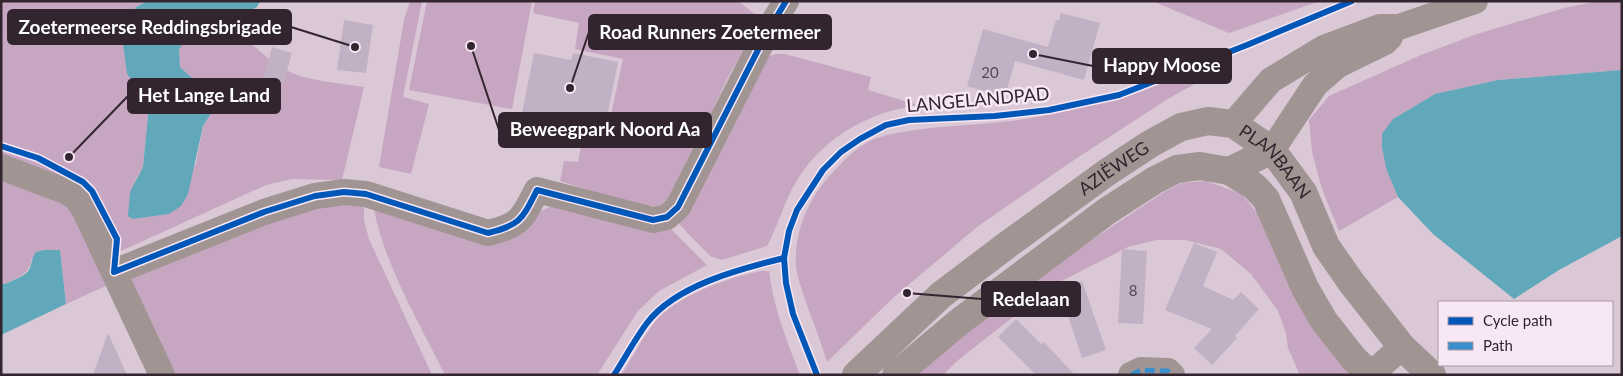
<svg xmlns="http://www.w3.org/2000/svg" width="1623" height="376" font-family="Lato,sans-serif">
<rect width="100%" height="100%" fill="#dac8d6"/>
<path fill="#c7a6c1" d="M1,1H148L136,7L127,74L139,90L148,116L143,167L136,179L133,219L169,214L196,164L203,126L215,107L213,97L180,67C180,62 178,55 179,50C183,29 212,25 230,23C252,44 276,71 307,78C326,82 345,84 364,87L342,180L292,179L266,185L121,251L104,221L108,285L66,304L60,250L32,258C28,276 20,276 5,284H1Z
M410,1H422L403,97L429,104L411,174L379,167L404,20Z
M427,1H532L512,109L409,90Z
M535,1H738L761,19L726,81L677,188L667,200L660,205L643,208L560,181L564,161L578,162L583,136L607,140L609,124L623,59L575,49L579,23L533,13Z
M1152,1H1320L1229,33Z
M1599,1H1622V70L1498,80L1435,94L1393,119L1387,171L1398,197L1339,231L1322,189L1312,152L1309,120L1329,96L1421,55L1477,34L1564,8Z
M776,54H785L871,77L868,90L918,105C865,113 818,140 792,189C782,208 777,228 767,246L722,260L710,256L678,223L767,57Z
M1194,70H1201L1209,76L1166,100L1068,164L977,227L893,298L827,362C821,343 814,324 807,305C803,293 797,278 796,265C794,230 810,195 835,170C847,157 862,142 880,137C929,124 981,127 1031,118C1087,109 1140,89 1194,70Z
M1206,181L1242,194L1268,227L1350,374L1349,375H1300L1288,348L1286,333L1278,311L1251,274L1221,249L1185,240H1156L1128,247L1054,285L957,361L943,375H914L939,352L1063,259L1164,192L1182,183Z
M321,204L364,205V220L369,239L432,375H172L126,276Z
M552,206L670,228L707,265L659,291L638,311L597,375H445C419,322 386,268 374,210L476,240Z
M760,271H769C773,307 787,341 800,375H621C632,358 642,339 654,323C675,296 728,278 760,271Z"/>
<path fill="#60a8ba" d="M148,1H260L257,7L230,23L208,26L190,34L179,49L180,67L213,97L215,107L203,126L188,194L181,206L169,214L133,219L128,216L130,192L143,167L148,116L139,90L127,74L123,43L128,23L136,7Z
M1622,70V236L1559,270L1514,299L1433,234L1398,197L1387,171L1382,148V134L1393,119L1435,94L1498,80Z
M44,250H60L66,304L1,335V284H5C13,280 27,276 30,268C32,262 32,257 36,252Z"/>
<path fill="#c1b1c4" d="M1061,13L1100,23L1084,80L1015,61L1005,97L967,86L983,29L1048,47L1056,20H1059Z
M344,20L373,25L366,73L337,70Z
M272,47L292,53L283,84L264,78Z
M534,53L571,60L573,53L618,62L606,122L580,117L579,124L522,113Z
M1194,243L1217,252L1203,286L1233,300L1241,292L1259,309L1235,336L1237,338L1212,365L1194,348L1212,329L1165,310Z
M1122,249L1147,251L1143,324L1118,323Z
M1082,281L1106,350L1082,358L1059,289Z
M1016,319L1041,344L1044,342L1075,375H1036L998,337Z
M108,333L127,375H93Z"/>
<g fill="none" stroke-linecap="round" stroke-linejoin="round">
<path stroke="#a19593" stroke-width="26" d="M1233,124L1271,80L1324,48L1380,27H1399L1475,1
M1272,150L1315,85L1338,65L1385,42L1390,37
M1,167L65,191L76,197L85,211L162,375
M114,272L264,212L315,196L344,192L366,194L488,233C521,225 522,219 537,190L653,220L667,217L678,207L763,40L786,1
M1131,375L1141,370L1168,371L1172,375
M1370,375L1402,347"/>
<g stroke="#a19593" stroke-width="28">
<path d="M1229,171L1254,186L1266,199L1305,288L1324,321L1354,359L1371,375"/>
<path id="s1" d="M856,375L941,295L1007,245L1106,173L1150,144L1181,127L1208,121L1233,124L1272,150L1303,192L1326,246L1351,282L1402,347L1432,375"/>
<path d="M896,375L959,322L1107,211L1155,180L1177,169L1200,166L1229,171L1272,150"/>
</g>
<path stroke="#3c8fcd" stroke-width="5" stroke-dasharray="10 5" stroke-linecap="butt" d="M1131,375L1141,370L1168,371L1172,375"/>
<g stroke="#f8e7f5" stroke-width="9">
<path id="cycleway" d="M1,146L38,158L83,182L92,191L117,239L114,272L264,212L315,196L344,192L366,194L488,233C521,225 522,219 537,190L653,220L667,217L678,207L763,40L786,1
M614,375C625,358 635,339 647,323C676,285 740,269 784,258
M817,375L793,314L786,283L784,258L789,231L797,210L823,170L841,152L860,139L886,125L909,120L995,116L1049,110L1119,95L1247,45L1352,1"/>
</g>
<use href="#cycleway" stroke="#0057b8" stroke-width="6"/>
</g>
<g text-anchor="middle" stroke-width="5" stroke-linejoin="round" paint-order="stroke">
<g font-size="15" fill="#564854">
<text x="990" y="78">20</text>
<text x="1133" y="296">8</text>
</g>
<g font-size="18" fill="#32252f" stroke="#f8e7f5">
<text transform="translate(978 100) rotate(-5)" y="6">LANGELANDPAD</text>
<text dy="6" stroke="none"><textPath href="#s1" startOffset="520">PLANBAAN</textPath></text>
<text dy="6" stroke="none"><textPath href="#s1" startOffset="331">AZIËWEG</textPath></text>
</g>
</g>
<path fill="none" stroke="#32252f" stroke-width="2" d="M355 47L291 27M570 88L589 32M1033 54L1093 66M69 157L128 96M471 46L499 130M907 293L982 299"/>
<g fill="#32252f" stroke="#f8e7f5" stroke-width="2">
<circle cx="355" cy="47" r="5"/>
<circle cx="570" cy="88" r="5"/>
<circle cx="1033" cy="54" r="5"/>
<circle cx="69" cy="157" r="5"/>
<circle cx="471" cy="46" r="5"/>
<circle cx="907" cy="293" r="5"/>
</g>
<g fill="#32252f" stroke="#32252f" stroke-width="2">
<rect x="8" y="10" width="283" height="34" rx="5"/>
<rect x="589" y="15" width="242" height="34" rx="5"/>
<rect x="1093" y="49" width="138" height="34" rx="5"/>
<rect x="128" y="79" width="152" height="34" rx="5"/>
<rect x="499" y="113" width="212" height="34" rx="5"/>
<rect x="982" y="282" width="98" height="34" rx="5"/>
</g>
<g font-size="19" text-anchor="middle" font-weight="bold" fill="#fff">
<text x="150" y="34">Zoetermeerse Reddingsbrigade</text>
<text x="710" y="39">Road Runners Zoetermeer</text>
<text x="1162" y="72">Happy Moose</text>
<text x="204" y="102">Het Lange Land</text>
<text x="605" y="136">Beweegpark Noord Aa</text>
<text x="1031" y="306">Redelaan</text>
</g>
<rect width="1623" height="376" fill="none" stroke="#32252f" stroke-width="5"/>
<rect x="1438" y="301" width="175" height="65" fill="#f8e7f5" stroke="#a999a6"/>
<rect x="1448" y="317" width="25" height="8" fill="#0057b8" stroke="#a999a6"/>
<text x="1483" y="326" font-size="15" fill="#32252f">Cycle path</text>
<rect x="1448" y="342" width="25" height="8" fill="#3c8fcd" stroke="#a999a6"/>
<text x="1483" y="351" font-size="15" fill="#32252f">Path</text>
</svg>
